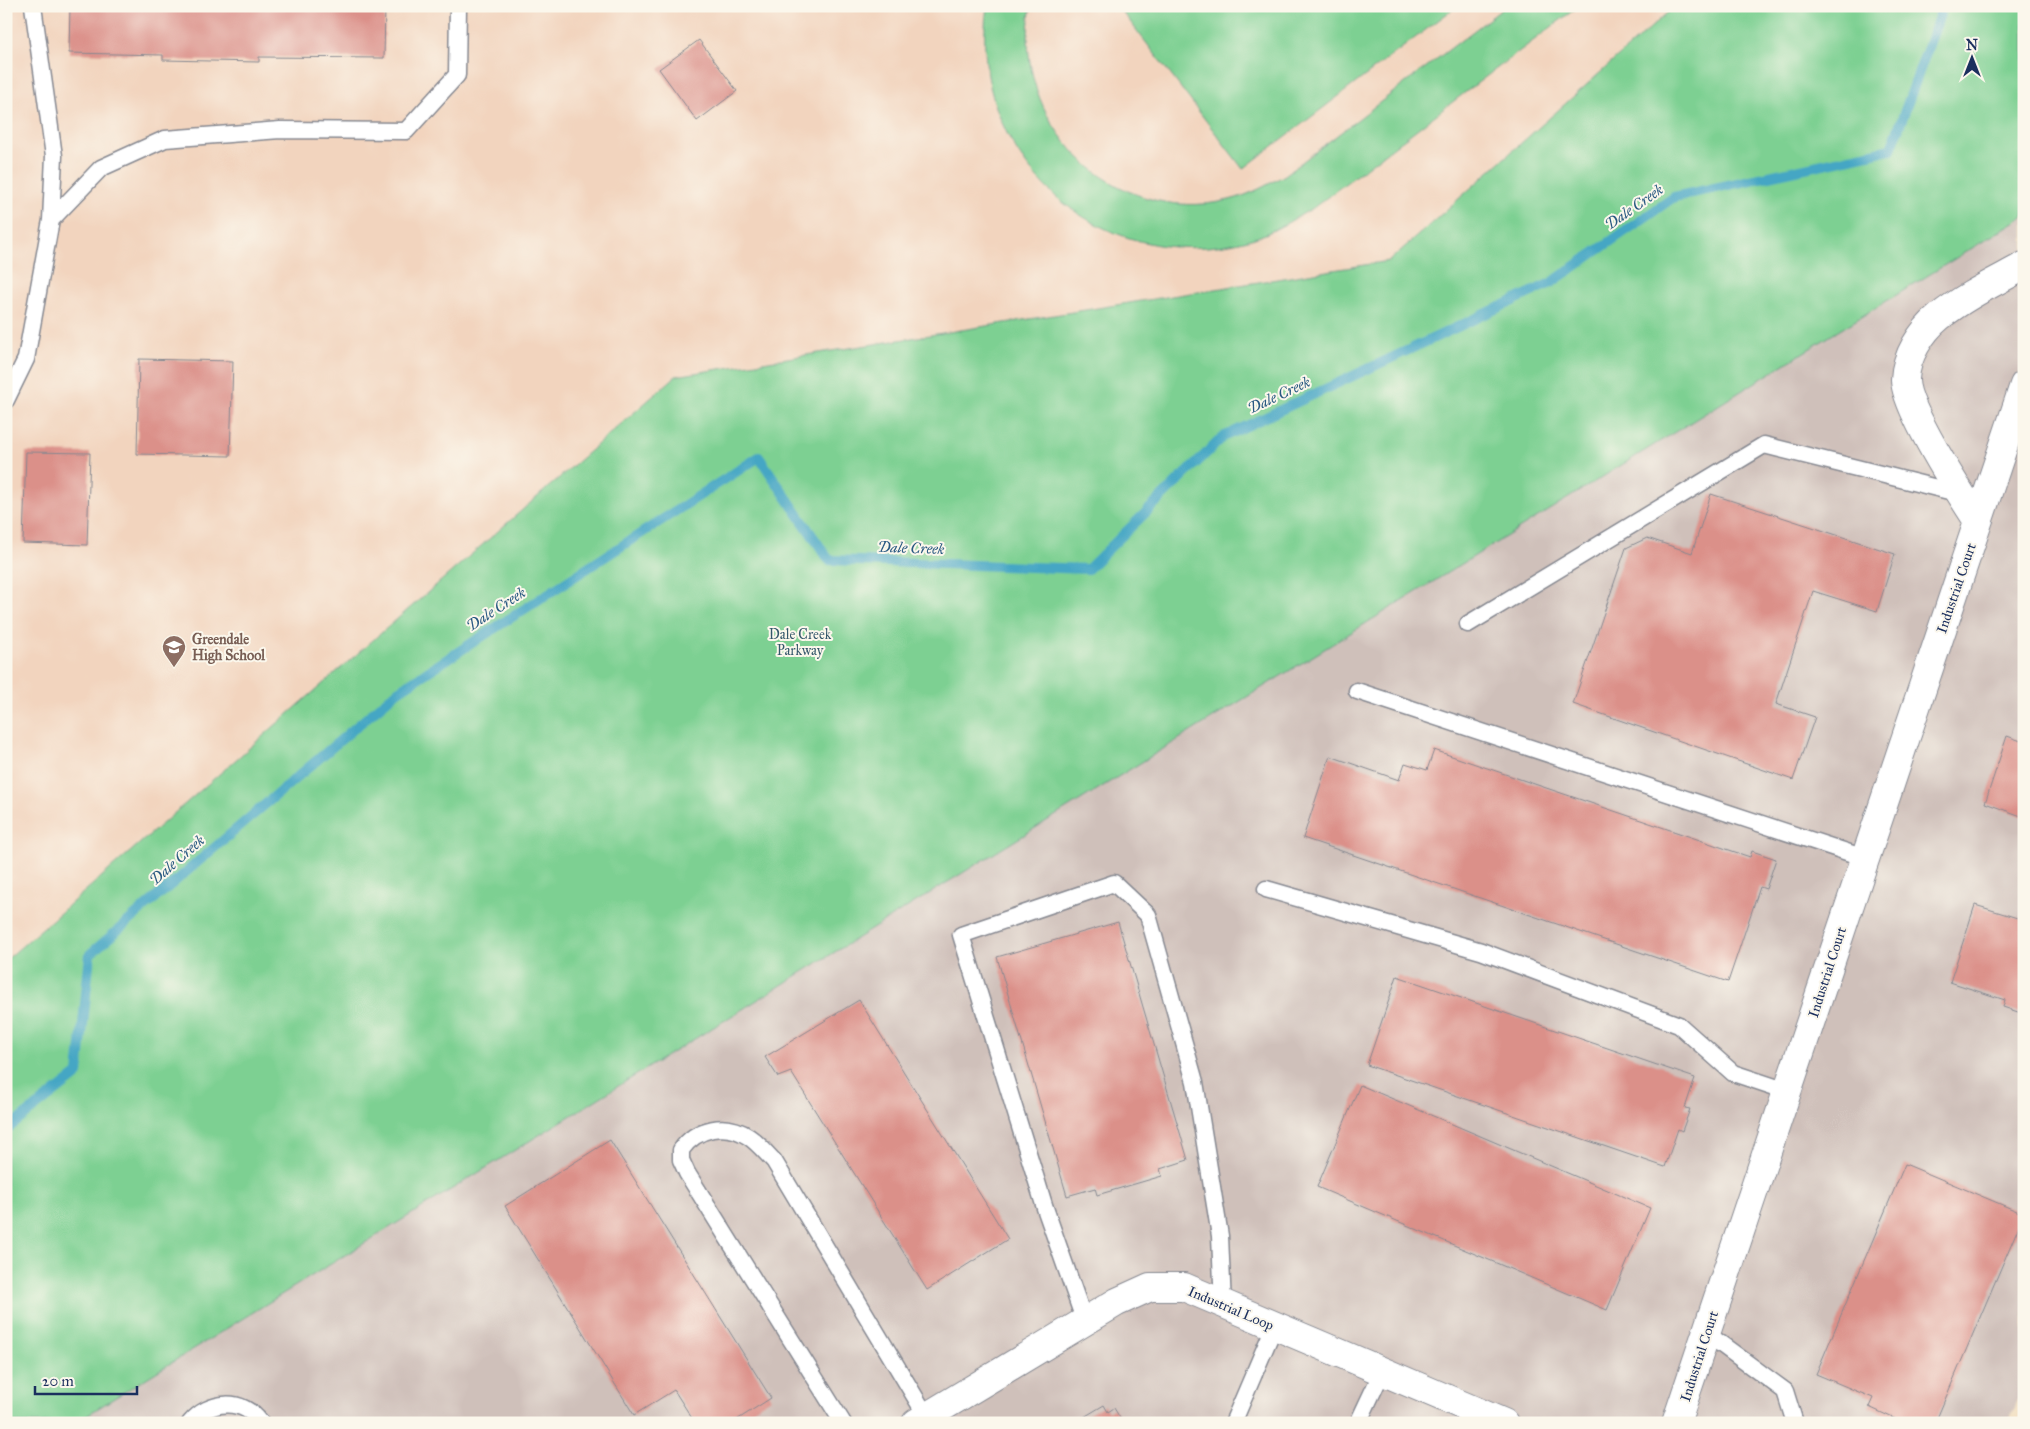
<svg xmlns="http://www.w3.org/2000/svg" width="2030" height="1429" font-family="'IM FELL Great Primer',serif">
<rect width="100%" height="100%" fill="#fbf7ec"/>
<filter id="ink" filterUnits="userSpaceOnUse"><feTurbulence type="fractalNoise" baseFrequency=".02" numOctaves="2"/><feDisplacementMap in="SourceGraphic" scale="10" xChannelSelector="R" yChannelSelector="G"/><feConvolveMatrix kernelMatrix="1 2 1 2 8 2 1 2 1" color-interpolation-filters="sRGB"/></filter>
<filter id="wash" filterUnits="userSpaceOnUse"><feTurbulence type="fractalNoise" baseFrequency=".0096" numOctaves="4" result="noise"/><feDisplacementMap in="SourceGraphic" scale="20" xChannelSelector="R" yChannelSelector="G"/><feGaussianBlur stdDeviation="1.12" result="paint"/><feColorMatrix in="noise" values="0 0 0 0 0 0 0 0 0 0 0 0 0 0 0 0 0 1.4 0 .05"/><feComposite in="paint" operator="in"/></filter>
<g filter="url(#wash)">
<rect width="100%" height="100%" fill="#f2e0c2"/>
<path fill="#f2d4be" d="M6,6H1675L1389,261L676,376L6,960Z"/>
<path fill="#cfc0ba" d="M2024,216V1386L2008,1423H74Z"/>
<path fill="#7dd092" stroke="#4c8078" d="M987,6H1031C1009,121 1113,228 1229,200C1250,195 1267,185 1285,175L1506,6H1579L1313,208C1292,220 1271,234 1248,240C1100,280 965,157 987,6Z
M1118,6H1457L1243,169Z
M1675,6H2024V216L74,1423H6V960L676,376L1389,261Z"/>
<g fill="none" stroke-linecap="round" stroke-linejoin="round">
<path stroke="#44a6c4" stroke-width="10" d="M6,1130L78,1074L90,954L398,691L759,457L829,560L1088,569L1223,437L1551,283L1674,197L1891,149L1943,6"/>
</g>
<g id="blocks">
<path fill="#db9089" d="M70,6H385L384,58L259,57V62L163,60V55L69,53Z
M699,40L737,91L697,121L659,69Z
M139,359L233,361L230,456L137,454Z
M26,452L90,453L87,545L23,543Z
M1711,494L1895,554L1877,611L1813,591L1776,704L1815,717L1793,780L1573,704L1626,548L1647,538L1692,553Z
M2007,736L2024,742V817L1985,803Z
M1434,750L1750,857L1752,851L1776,859L1766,889L1760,887L1728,982L1303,838L1330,756L1399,780L1405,763L1427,770Z
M1975,905L2024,920V1014L2003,1007L2005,1000L1950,982Z
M1118,922L1188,1160L1160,1169L1162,1176L1097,1195L1095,1188L1067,1196L997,957Z
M1397,976L1695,1078L1685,1108L1690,1109L1682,1131L1678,1129L1665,1167L1367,1065Z
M859,1000L1008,1239L927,1290L791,1072L778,1077L765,1057Z
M1360,1085L1650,1208L1607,1310L1317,1187Z
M610,1140L771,1398L732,1423H695L674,1390L634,1415L505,1206Z
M1905,1164L2024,1214L1935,1423H1904L1869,1407L1873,1398L1816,1374Z
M1104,1405L1108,1412L1114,1408L1123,1423H1074Z"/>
</g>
</g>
<g filter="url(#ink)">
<use href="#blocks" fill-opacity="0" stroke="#868890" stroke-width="1"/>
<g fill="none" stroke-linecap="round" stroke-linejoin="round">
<g stroke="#868890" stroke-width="19">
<path id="lane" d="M51,220L101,168L165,139L280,130L406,131L457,75L458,6
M6,400L26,359L51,220L54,156L33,6
M1468,624L1764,445L1961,494
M1357,691L1865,858
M1266,889L1481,951L1679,1025L1733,1073L1787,1091
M1085,1322L1045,1208L961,935L1114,883L1148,915L1195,1082L1220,1236L1223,1306
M1706,1333L1785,1391L1795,1423
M190,1423C209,1400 243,1397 261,1423
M843,1423L687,1173L681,1160V1150C696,1128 726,1121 749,1137C758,1143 766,1153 774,1161L927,1417
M1233,1423L1274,1327
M1358,1423L1382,1372"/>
</g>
<g stroke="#868890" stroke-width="30">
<path id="street" d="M1978,521C1961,495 1904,407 1905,379C1906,356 1921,332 1939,317C1965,296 1995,282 2024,266
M916,1423L1117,1302L1150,1287H1184L1504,1423
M1676,1423L2024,385"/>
</g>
<use href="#lane" stroke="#fff" stroke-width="16"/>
<use href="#street" stroke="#fff" stroke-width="28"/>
</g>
</g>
<defs>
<g id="school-pin" transform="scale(1.25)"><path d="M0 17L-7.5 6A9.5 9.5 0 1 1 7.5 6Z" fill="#8d6e63" stroke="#fbf7ec"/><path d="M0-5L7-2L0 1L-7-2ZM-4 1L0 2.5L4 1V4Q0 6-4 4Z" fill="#fff"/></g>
</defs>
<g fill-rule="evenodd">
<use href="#school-pin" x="174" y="647"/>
</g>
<g text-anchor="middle" stroke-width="4" stroke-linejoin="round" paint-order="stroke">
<g font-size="14" fill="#1b2f5e" stroke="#fbf7ec">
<text transform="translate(1956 588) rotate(-71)" y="5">Industrial Court</text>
<text transform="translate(1827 972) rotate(-72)" y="5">Industrial Court</text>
<text transform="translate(1231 1308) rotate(23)" y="5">Industrial Loop</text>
<text transform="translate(1699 1356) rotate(-72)" y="5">Industrial Court</text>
</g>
<g font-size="14" fill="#34576b" stroke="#fbf7ec">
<text x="800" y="639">Dale Creek<tspan x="800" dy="16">Parkway</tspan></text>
</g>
<g font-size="14" font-weight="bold" fill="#785e54" stroke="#fbf7ec" text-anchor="start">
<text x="192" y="644">Greendale<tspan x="192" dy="16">High School</tspan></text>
</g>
<g font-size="15" font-style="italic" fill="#295982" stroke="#fbf7ec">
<text transform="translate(1634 207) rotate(-35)" y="5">Dale Creek</text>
<text transform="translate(1279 395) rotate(-25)" y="5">Dale Creek</text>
<text transform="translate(911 548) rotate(2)" y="5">Dale Creek</text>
<text transform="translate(496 609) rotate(-33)" y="5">Dale Creek</text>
<text transform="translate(177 860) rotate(-41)" y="5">Dale Creek</text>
</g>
</g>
<rect width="2030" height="1429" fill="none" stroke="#fbf7ec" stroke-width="25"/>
<g transform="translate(1972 58)" stroke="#fbf7ec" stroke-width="4" paint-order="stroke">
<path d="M0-4L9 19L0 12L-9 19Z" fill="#1b2f5e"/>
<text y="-8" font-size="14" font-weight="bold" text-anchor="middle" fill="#1b2f5e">N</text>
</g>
<path d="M35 1386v8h102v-8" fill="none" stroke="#1b2f5e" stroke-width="2.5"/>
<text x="42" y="1386" font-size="15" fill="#1b2f5e" stroke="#fbf7ec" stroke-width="4" paint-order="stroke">20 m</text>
</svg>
